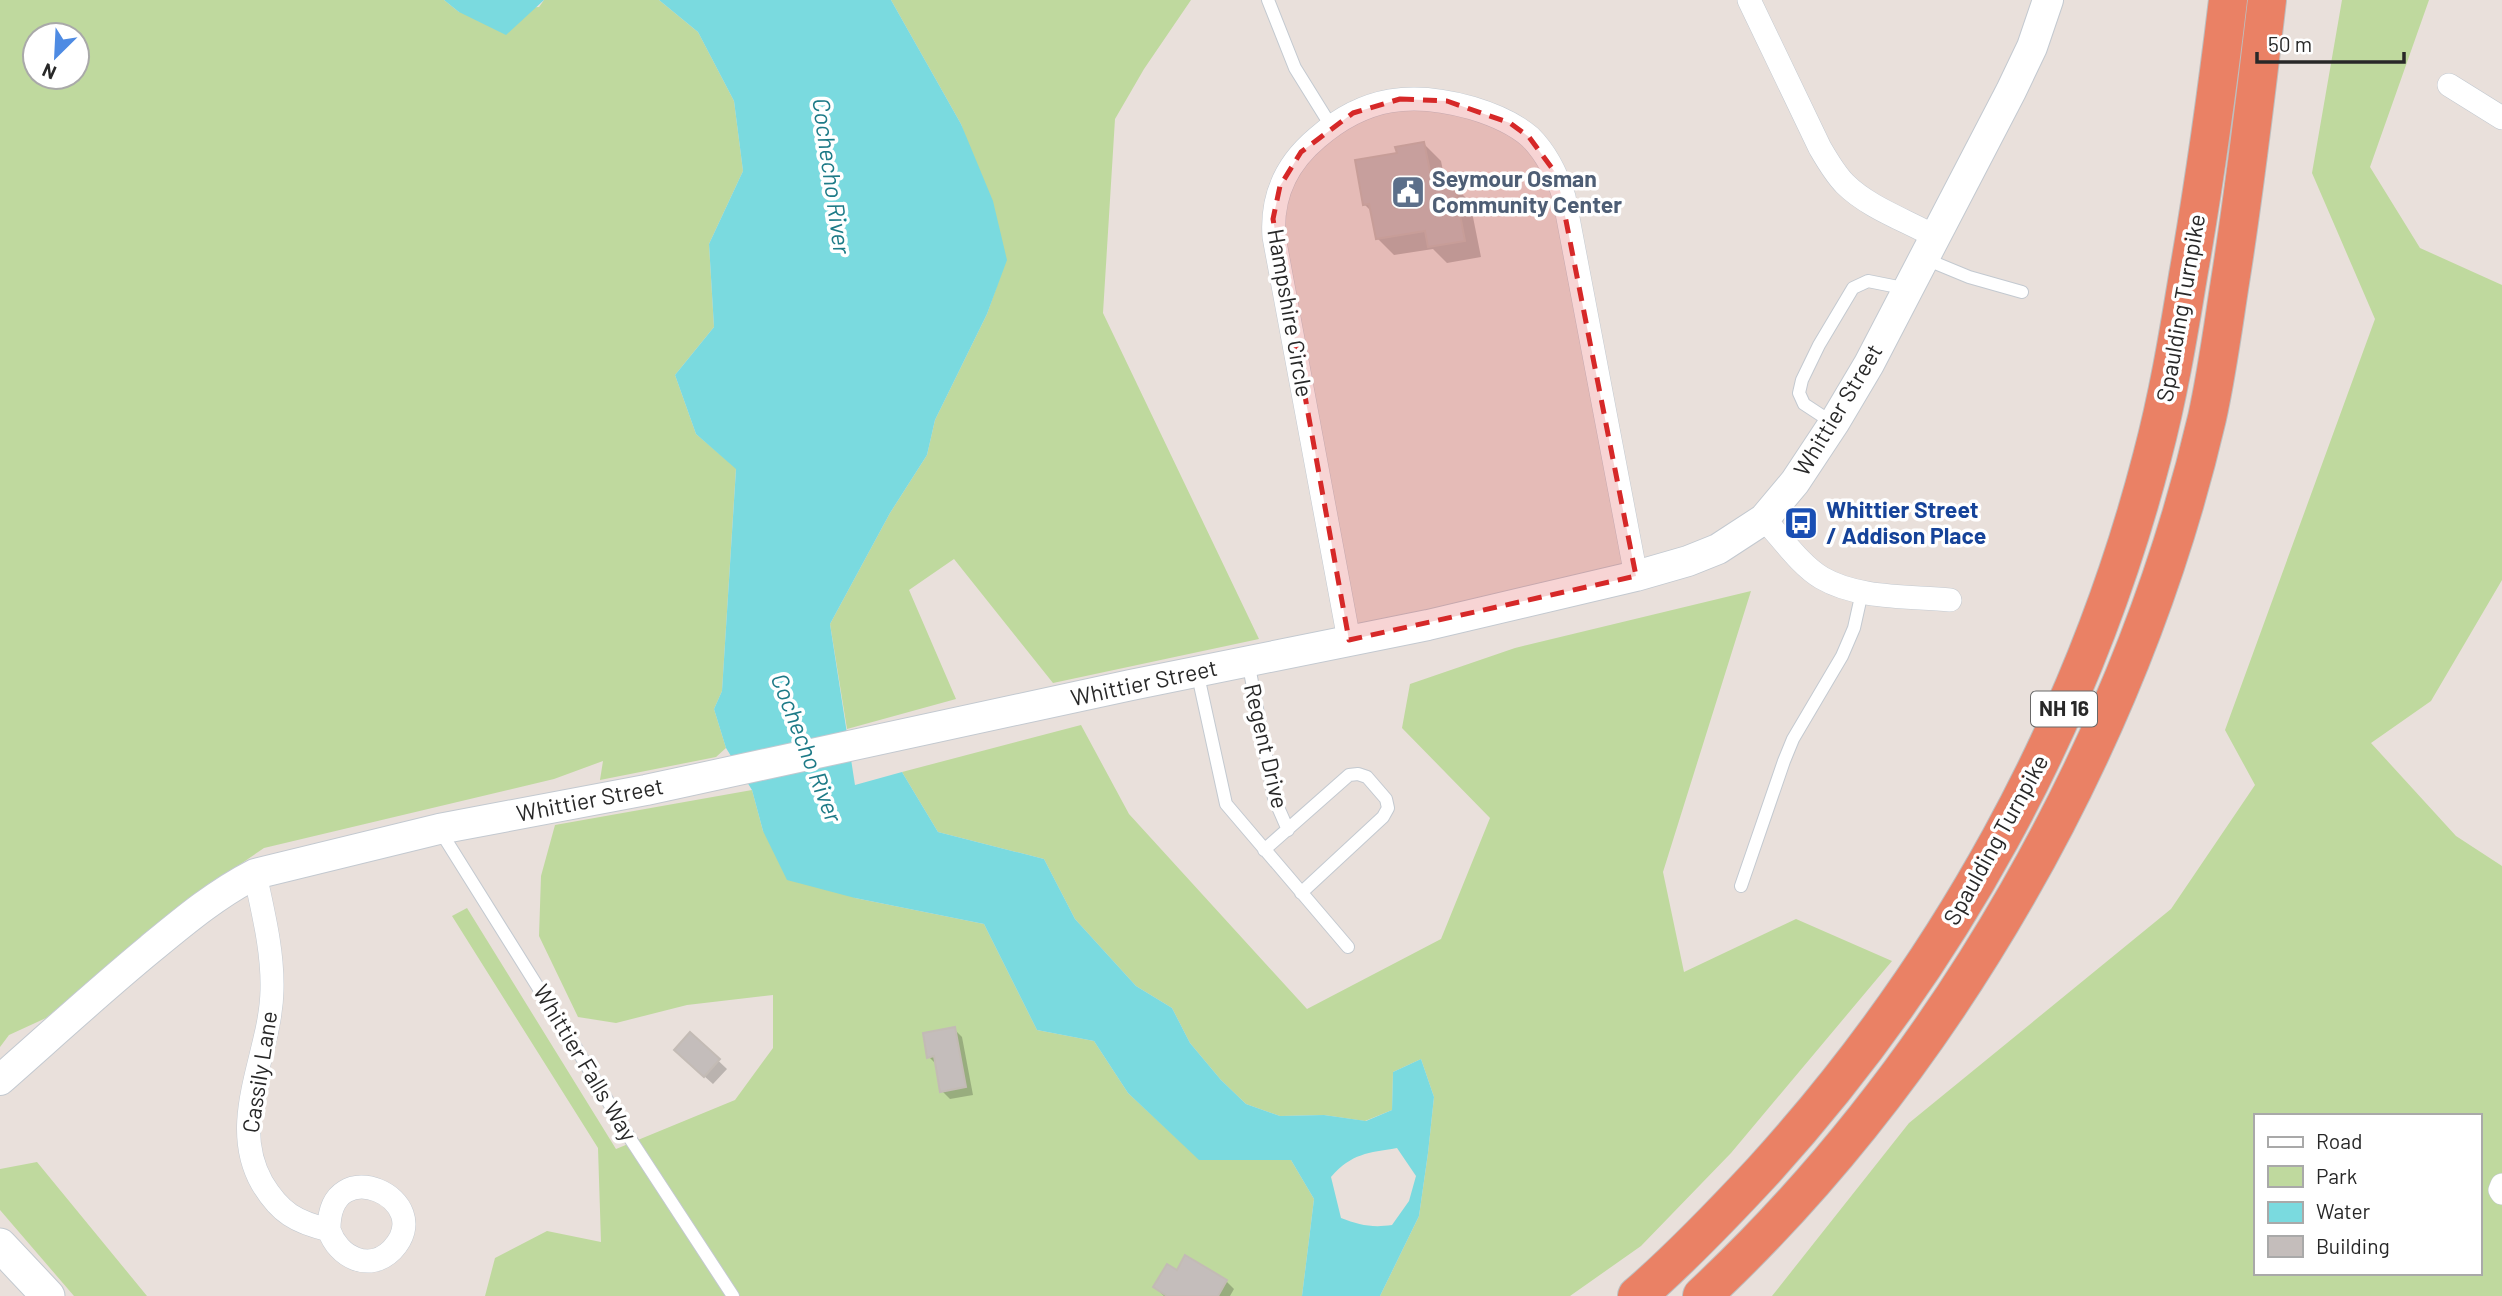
<svg xmlns="http://www.w3.org/2000/svg" width="2502" height="1296" font-family="Barlow,sans-serif">
<rect width="100%" height="100%" fill="#e9e0db"/>
<path fill="#bfd99e" fill-rule="evenodd" d="M0,0H444L459,12L539,7L544,0H659L698,32L734,101L743,171L709,244L714,327L675,375L696,434L736,468L722,691L714,709L726,748L716,757L600,780L603,761L554,779L264,848L178,907L46,1018L9,1035L0,1047ZM35,35H77V77H35Z
M891,0H1191L1144,69L1115,119L1103,313L1259,639L1053,683L954,559L909,590L956,699L847,729L830,624L890,513L927,455L935,420L987,314L1006,260L961,124Z
M2342,0H2429L2370,167L2420,248L2502,285V580L2431,701L2371,743L2456,836L2502,866V1296H1772L1909,1123L2171,909L2255,785L2225,730L2375,319L2312,173ZM2255,1116H2479V1273H2255Z
M1751,591L1663,872L1684,972L1796,919L1892,961L1731,1153L1641,1246L1570,1296H1380L1419,1216L1428,1153L1434,1097L1421,1059L1393,1072L1392,1110L1365,1121L1324,1115L1280,1116L1246,1104L1221,1080L1190,1043L1172,1008L1136,986L1075,919L1044,859L938,832L902,772L1081,725L1129,814L1307,1009L1441,939L1490,818L1402,728L1410,684L1515,648Z
M752,790L763,831L855,898L984,924L1037,1030L1094,1041L1128,1093L1199,1159L1291,1160L1314,1199L1302,1296H485L495,1258L547,1231L601,1242L598,1148L452,916L467,908L616,1149L735,1100L773,1048V995L687,1005L616,1023L578,1017L539,936L541,876L555,825Z
M37,1162L147,1296H74L0,1210V1169Z"/>
<path fill="#7adadf" fill-rule="evenodd" d="M444,0H544L506,35L459,12Z
M659,0H891L961,124L993,201L1007,260L987,314L935,420L927,455L890,513L830,624L855,785L902,772L938,832L1044,859L1075,919L1136,986L1172,1008L1190,1043L1221,1080L1246,1104L1280,1116L1324,1115L1366,1121L1392,1110L1393,1072L1421,1059L1434,1097L1428,1153L1419,1216L1380,1296H1302L1314,1199L1291,1160H1199L1128,1093L1094,1041L1037,1030L984,924L855,898L787,880L763,831L752,790L726,748L714,709L722,691L736,469L696,434L675,375L714,327L709,244L743,171L734,101L698,32ZM1397,1148L1416,1176L1409,1201L1392,1225C1372,1228 1359,1225 1341,1218L1331,1177C1352,1153 1368,1153 1397,1148Z"/>
<path fill="#0003" d="M1424,144L1441,161L1446,186L1453,185L1470,202L1481,257L1447,263L1433,249L1394,255L1377,238L1372,212L1364,204L1399,155Z
M954,1029L962,1037L973,1095L950,1099L942,1091L937,1065L929,1057Z
M690,1034L727,1069L713,1084L684,1058Z
M1177,1272L1226,1281L1234,1289L1230,1296H1164L1155,1287Z"/>
<path fill="#c4bdbb" stroke="#c3bbb5" stroke-width="2" d="M1424,142L1433,186L1454,183L1465,241L1428,247L1425,231L1376,239L1369,204L1363,205L1355,160L1397,153L1395,147Z
M955,1027L966,1087L940,1092L934,1056L927,1058L923,1033Z
M690,1032L720,1059L704,1077L674,1050Z
M1185,1255L1227,1280L1218,1296H1167L1153,1287L1167,1264L1177,1270Z"/>
<g fill="none" stroke-linecap="round" stroke-linejoin="round">
<g stroke="#c3c9d0" stroke-width="14">
<path id="service" d="M1268,0L1295,68L1331,126
M1923,258L1969,277L2022,292
M1833,423L1804,404L1799,393L1802,380L1819,345L1853,288L1868,281L1908,289
M1248,661L1274,798L1288,830
M1197,671L1226,804L1348,947
M439,829L576,1048L631,1140L733,1296
M1264,850L1349,775L1358,774L1367,777L1386,799L1388,808L1383,817L1301,893
M1741,886L1784,761L1793,739L1842,656L1854,628L1862,592"/>
</g>
<g stroke="#c3c9d0" stroke-width="24">
<path id="minor" d="M1749,0L1820,148C1827,160 1835,174 1845,184C1868,207 1905,220 1934,236
M2449,85L2502,118
M1764,519C1782,538 1800,565 1822,578C1858,599 1909,596 1950,600
M1349,640L1274,237C1271,196 1286,164 1317,138C1365,96 1413,91 1472,108C1492,114 1514,123 1530,137C1547,154 1557,175 1564,197L1636,576
M255,874C263,912 273,951 272,990C271,1054 227,1121 262,1183C280,1213 296,1222 329,1230C328,1148 440,1200 392,1250C369,1273 338,1257 329,1230
M2502,1185L2500,1190L2502,1193"/>
</g>
<g stroke="#c3c9d0" stroke-width="32">
<path id="tertiary" d="M0,1080C50,1036 99,991 150,949C184,921 216,894 255,874L439,829L646,790L1131,685L1428,625L1636,576L1688,561L1718,549L1764,519L1795,482L1834,423L1869,364L2011,91L2032,47L2048,0"/>
</g>
<g stroke="#c3c9d0" stroke-width="35">
<path id="secondary" d="M0,1245L48,1296"/>
</g>
<g stroke="#bebebe" stroke-width="40">
<path id="motorway" d="M1637,1296C1681,1258 1722,1215 1762,1172C1947,969 2083,723 2152,457C2168,397 2178,337 2188,276C2204,185 2217,92 2228,0
M1702,1296C1946,1068 2131,743 2207,418C2217,373 2223,327 2230,282C2245,188 2256,94 2267,0"/>
</g>
<use href="#service" stroke="#fff" stroke-width="12"/>
<use href="#minor" stroke="#fff" stroke-width="23"/>
<use href="#tertiary" stroke="#fff" stroke-width="30"/>
<use href="#secondary" stroke="#fff" stroke-width="33"/>
<use href="#motorway" stroke="#ea8165" stroke-width="38"/>
</g>
<path fill="#d62828" fill-opacity="0.2" stroke="#d62828" stroke-width="5" stroke-dasharray="14 9" stroke-linejoin="round" d="M1400,99L1447,101L1510,123L1529,137L1557,175L1636,576L1349,640L1273,219L1280,186L1301,152L1353,113Z"/>
<defs>
<g id="civic-square" transform="scale(1.75)"><rect x="-9" y="-9" width="18" height="18" rx="4" fill="#5c6f8a" stroke="#fff"/><path d="M-.6-6.5H3V-4.5H.6V-3L4-1V1h2V6H-6V1h2V-1L-.6-3ZM-1.2 2.5V6h2.4V2.5Z" fill="#fff"/></g>
<g id="bus-square" transform="scale(1.75)"><rect x="-9" y="-9" width="18" height="18" rx="4" fill="#1a4fb4" stroke="#fff"/><path d="M-5-6H5V4H4V6H2V4H-2V6H-4V4H-5ZM-3.5-4V0h7V-4ZM-3.5 1.2v1.5H-2V1.2ZM2 1.2v1.5H3.5V1.2Z" fill="#fff"/></g>
</defs>
<g fill-rule="evenodd">
<use href="#civic-square" x="1408" y="192"/>
<use href="#bus-square" x="1801" y="523"/>
</g>
<g text-anchor="middle" stroke-width="7" stroke-linejoin="round" paint-order="stroke">
<rect fill="#fff" stroke="#686868" stroke-width="2" x="2031" y="691.5" width="66" height="35" rx="5"/>
<g font-size="21" font-weight="bold" fill="#282828">
<text x="2064" y="716">NH 16</text>
</g>
<g font-size="23" font-weight="bold" fill="#4e5e75" stroke="#fff" text-anchor="start">
<text x="1432" y="187">Seymour Osman<tspan x="1432" dy="26">Community Center</tspan></text>
</g>
<g font-size="23" fill="#282828" stroke="#fff">
<text transform="translate(2181 308) rotate(-80)" y="8">Spaulding Turnpike</text>
<text transform="translate(1290 313) rotate(80)" y="8">Hampshire Circle</text>
<text transform="translate(1838 410) rotate(-59)" y="8">Whittier Street</text>
<text transform="translate(1144 683) rotate(-12)" y="8">Whittier Street</text>
<text transform="translate(1266 746) rotate(77)" y="8">Regent Drive</text>
<text transform="translate(590 800) rotate(-11)" y="8">Whittier Street</text>
<text transform="translate(1996 840) rotate(-61)" y="8">Spaulding Turnpike</text>
<text transform="translate(585 1063) rotate(59)" y="8">Whittier Falls Way</text>
<text transform="translate(260 1072) rotate(-81)" y="8">Cassily Lane</text>
</g>
<g font-size="23" font-weight="bold" fill="#164399" stroke="#fff" text-anchor="start">
<text x="1826" y="518">Whittier Street<tspan x="1826" dy="26">/ Addison Place</tspan></text>
</g>
<g font-size="24" font-style="italic" fill="#1d7a87" stroke="#fff">
<text transform="translate(831 176) rotate(82)" y="8">Cochecho River</text>
<text transform="translate(806 748) rotate(69)" y="8">Cochecho River</text>
</g>
</g>
<rect x="2254" y="1114" width="228" height="161" fill="#ffffff" stroke="#a9a9a9" stroke-width="2"/>
<rect x="2268" y="1137" width="35" height="10" fill="#ffffff" stroke="#a9a9a9" stroke-width="2"/>
<text x="2316" y="1149" font-size="21" fill="#282828">Road</text>
<rect x="2268" y="1166" width="35" height="21" fill="#bfd99e" stroke="#a9a9a9" stroke-width="2"/>
<text x="2316" y="1184" font-size="21" fill="#282828">Park</text>
<rect x="2268" y="1202" width="35" height="21" fill="#7adadf" stroke="#a9a9a9" stroke-width="2"/>
<text x="2316" y="1219" font-size="21" fill="#282828">Water</text>
<rect x="2268" y="1236" width="35" height="21" fill="#c4bdbb" stroke="#a9a9a9" stroke-width="2"/>
<text x="2316" y="1254" font-size="21" fill="#282828">Building</text>
<g transform="translate(56 56) rotate(204)"><circle r="33" fill="#ffffff" stroke="#a9a9a9" stroke-width="2"/>
<path d="M0-5L12 26L0 18L-12 26Z" fill="#4e8be3"/>
<text y="-10" font-size="19" font-weight="bold" text-anchor="middle" fill="#282828">N</text>
</g>
<path d="M2257 52v10h147v-10" fill="none" stroke="#282828" stroke-width="3.5"/>
<text x="2268" y="52" font-size="21" fill="#282828" stroke="#ffffff" stroke-width="5" paint-order="stroke">50 m</text>
</svg>
